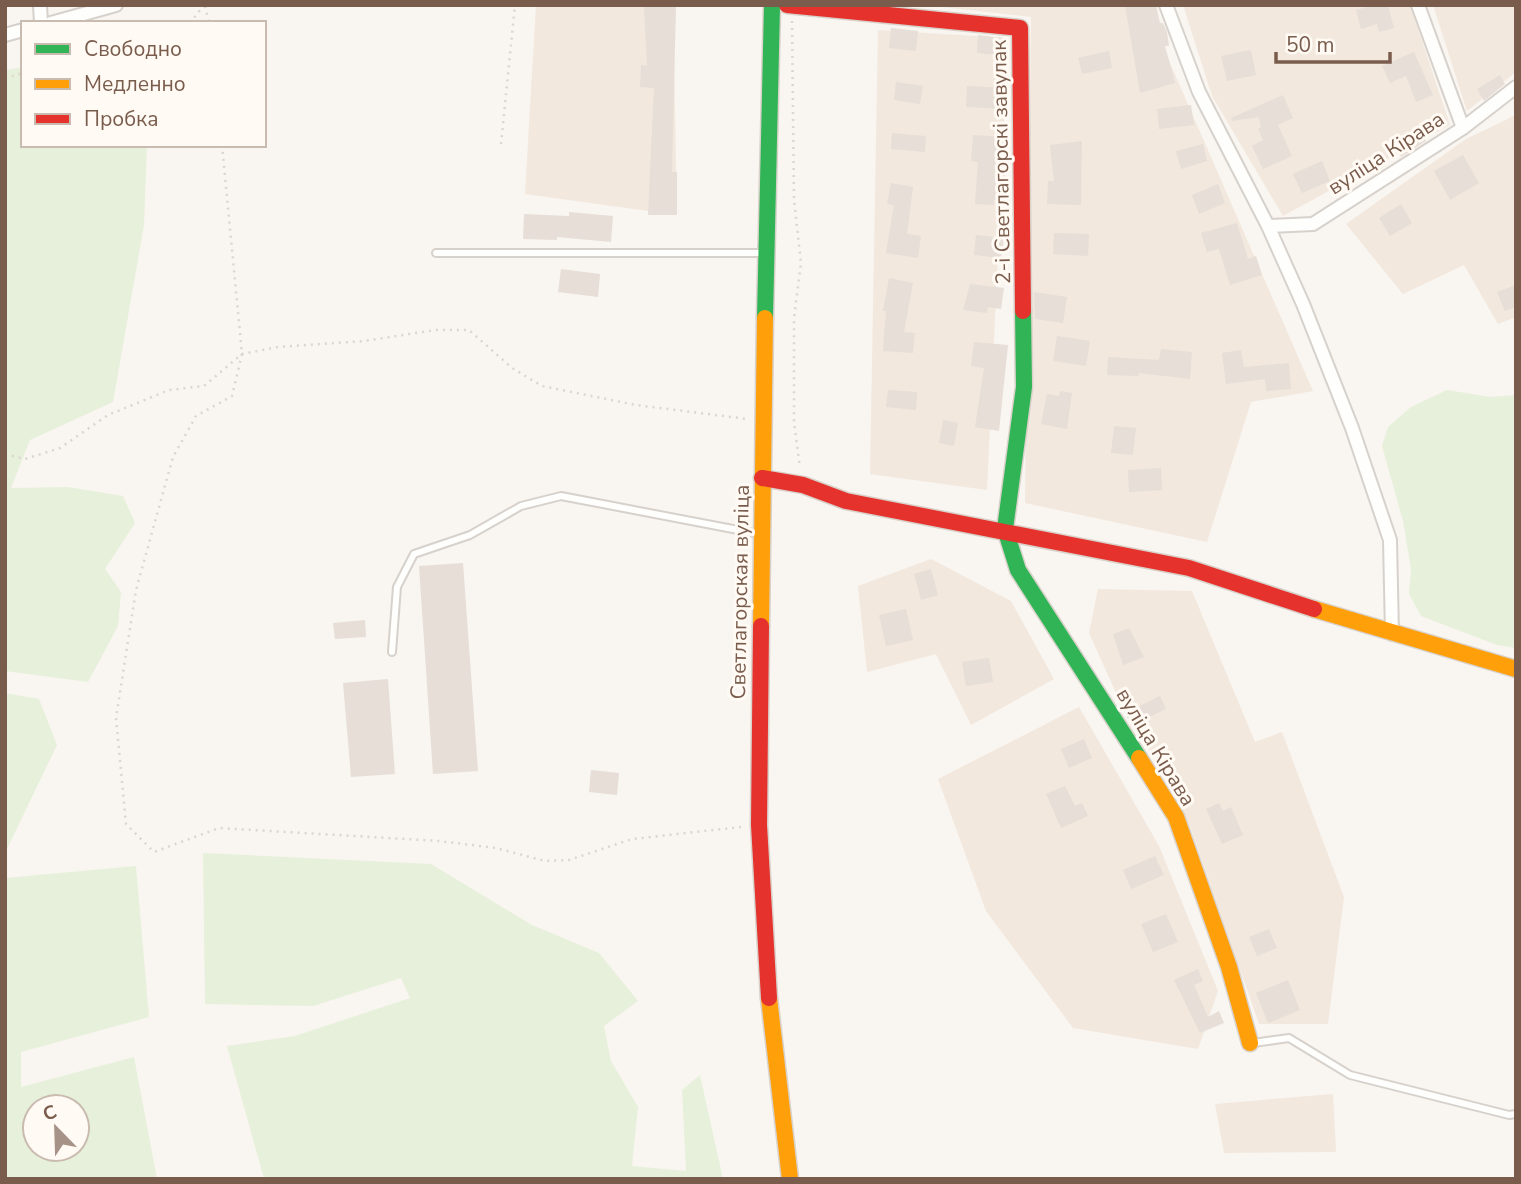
<svg xmlns="http://www.w3.org/2000/svg" width="1521" height="1184" font-family="'Nunito Sans',sans-serif">
<rect width="100%" height="100%" fill="#f9f5f0"/>
<path fill="#f2e8de" d="M536,5H673L677,215L525,194Z
M925,5H1150L1170,63L1313,391L1251,402L1207,542L1025,503L1031,17Z
M1183,5H1410L1450,125L1283,216L1212,96Z
M1433,5H1516V72L1467,111Z
M878,30L1008,38L987,490L870,474Z
M1516,115V317L1498,324L1464,265L1403,294L1346,224L1466,139Z
M931,559L1011,601L1054,679L971,725L936,654L867,672L858,586Z
M1098,589L1192,591L1255,742L1282,732L1344,897L1328,1024H1259L1190,826L1160,763L1131,726L1089,633Z
M1079,707L1159,846L1218,991L1198,1049L1073,1028L986,911L938,779Z
M1333,1094L1336,1152L1224,1153L1215,1104Z"/>
<path fill="#e7f0db" fill-rule="evenodd" d="M23,67V145H147L144,225L113,402L30,440L11,488L68,487L123,496L135,523L105,569L121,592L118,626L88,682L5,671V70Z
M1447,390L1491,397L1516,395V648L1497,645L1421,616L1409,594L1411,569L1403,521L1382,446L1388,427L1411,407Z
M5,693L39,699L57,745L5,853Z
M203,853L431,864L532,925L599,953L638,1001L604,1026L611,1061L638,1107L632,1166L686,1171L682,1090L700,1075L723,1179H268L263,1175L227,1046L295,1036L410,998L401,978L313,1006L205,1004Z
M136,866L149,1017L21,1052V1087L134,1057L157,1179H5V878ZM77,1107V1149H35V1107Z"/>
<path fill="#e6ded7" d="M644,5H676L672,172H677V215H648L654,88L640,87L641,65L647,66Z
M1125,5H1156L1160,23H1163L1167,32L1169,46H1165L1175,83L1140,93Z
M1375,5H1388L1394,28L1379,32L1377,24L1361,29L1356,10Z
M891,28L918,31L916,51L889,48Z
M978,35L1002,38L1001,55L977,53Z
M1251,50L1256,75L1227,81L1221,56Z
M1109,51L1112,68L1082,74L1078,58Z
M1414,52L1433,95L1416,102L1406,76L1390,83L1382,66Z
M1500,75L1505,84L1484,101L1477,89Z
M896,82L923,86L920,104L894,100Z
M967,86L1006,88L1005,109L966,107Z
M1283,95L1293,118L1278,125L1292,156L1263,169L1252,146L1263,140L1258,128H1261L1259,117L1232,121L1231,118Z
M1191,105L1194,125L1159,129L1157,109Z
M1418,127L1426,141L1401,157L1392,141Z
M892,133L926,136L925,152L891,149Z
M973,135L1006,137L1005,200H994V205L975,204L978,162L971,161Z
M1082,141L1081,205L1047,204L1048,181H1054L1050,145Z
M1203,144L1207,161L1181,169L1176,151Z
M1463,155L1479,183L1450,200L1434,171Z
M1322,161L1330,181L1302,193L1293,174Z
M891,183L913,187L907,234L921,236L918,258L886,253L894,205L887,204Z
M1218,184L1225,203L1199,214L1192,195Z
M1401,204L1412,223L1390,236L1379,218Z
M569,212L613,216L611,242L557,237V240L523,239L524,214L569,216Z
M1237,223L1248,259L1256,256L1262,275L1230,285L1219,249L1207,252L1201,233Z
M1054,233L1089,234L1088,256L1053,254Z
M976,235L1004,238L1001,258L974,255Z
M561,269L600,274L598,297L558,292Z
M889,278L913,283L904,332L915,333L913,353L883,351L886,311H883Z
M970,284L1004,288L1001,309L988,307L987,313L963,310Z
M1516,285V307L1505,311L1497,292Z
M1034,292L1067,297L1063,323L1035,319Z
M1057,336L1090,341L1086,366L1053,361Z
M974,342L1008,345L999,431L975,427L984,368L971,366Z
M1161,349L1192,352L1190,379L1139,373L1138,376L1107,375L1108,357L1159,360Z
M1241,350L1244,367L1289,363L1291,389L1266,391L1265,379L1226,384L1222,353Z
M888,390L917,392L916,410L886,407Z
M1060,391L1072,393L1067,429L1041,424L1047,394L1059,396Z
M943,420L958,423L954,446L939,443Z
M1114,426L1136,428L1133,455L1111,453Z
M1161,468L1162,490L1129,492L1128,470Z
M463,563L478,771L433,774L419,566Z
M931,569L938,595L921,600L914,574Z
M906,609L913,640L886,646L879,615Z
M365,620L366,637L335,639L333,623Z
M1129,628L1144,657L1123,665L1113,634Z
M989,658L993,682L966,686L962,662Z
M388,679L395,774L351,777L343,683Z
M1160,696L1166,709L1132,725L1125,713Z
M1084,739L1092,758L1069,768L1061,749Z
M591,770L619,773L617,795L589,792Z
M1065,786L1075,806L1082,803L1088,816L1061,828L1046,794Z
M1219,803L1223,811L1231,807L1243,835L1222,844L1206,809Z
M1155,856L1164,875L1131,889L1123,870Z
M1166,914L1178,942L1153,952L1141,924Z
M1269,929L1277,948L1257,956L1249,937Z
M1198,969L1203,981L1194,985L1208,1017L1219,1011L1224,1023L1200,1033L1174,980Z
M1288,980L1300,1010L1268,1023L1256,993Z"/>
<g fill="none" stroke-linecap="round" stroke-linejoin="round">
<g stroke="#d7d1cb" stroke-width="10">
<path id="lane" d="M436,253H764
M392,652L397,587L414,554L470,535L521,506L561,496L759,534
M1253,1043L1289,1038L1350,1075L1509,1115L1516,1114"/>
</g>
<g stroke="#d7d1cb" stroke-width="16">
<path id="street" d="M40,5L41,23
M1166,5L1199,92L1268,226L1313,224L1463,128L1516,87
M1418,5L1463,128
M51,23L116,5
M5,35L23,30
M1268,226L1303,304L1352,428L1390,540L1392,634"/>
</g>
<g stroke="#d9d2cb" stroke-width="19">
<path id="fast" d="M1023,311L1024,387L1005,529L1018,570L1139,758
M765,318L772,5"/>
</g>
<g stroke="#d9d2cb" stroke-width="19">
<path id="slow" d="M1314,609L1516,669
M761,626L765,318
M1139,758L1176,817L1229,967L1250,1043
M769,998L790,1179"/>
</g>
<g stroke="#d9d2cb" stroke-width="19">
<path id="jam" d="M787,5L1020,28L1023,311
M762,478L803,485L846,501L1189,568L1314,609
M761,626L759,825L769,998"/>
</g>
<path stroke="#dcd5d0" stroke-width="2.5" stroke-dasharray="2 5" stroke-linecap="butt" d="M205,6L209,23
M792,21L794,200L801,263L794,318V422L800,468
M190,23L204,5
M5,78L23,73
M501,144L515,5
M222,145L242,354L232,396L196,416L173,457L136,590L116,718L126,824L154,852L219,828L439,841L496,848L545,861L569,860L632,839L741,827
M5,454L25,459L60,448L108,415L169,390L204,386L242,354L278,347L364,341L435,330H469L512,368L542,386L636,405L747,419"/>
<use href="#lane" stroke="#fefefd" stroke-width="6"/>
<use href="#street" stroke="#fefefd" stroke-width="12"/>
<use href="#fast" stroke="#30b455" stroke-width="16"/>
<use href="#slow" stroke="#ff9f0a" stroke-width="16"/>
<use href="#jam" stroke="#e5322d" stroke-width="16"/>
</g>
<g text-anchor="middle" stroke-width="6" stroke-linejoin="round" paint-order="stroke">
<g font-size="21" fill="#7a5c4d" stroke="#fffaf3">
<text transform="translate(1386 153) rotate(-33)" y="7">вуліца Кірава</text>
<text transform="translate(1001 162) rotate(-91)" y="7">2-і Светлагорскі завулак</text>
<text transform="translate(740 592) rotate(-89)" y="7">Светлагорская вуліца</text>
<text transform="translate(1156 747) rotate(59)" y="7">вуліца Кірава</text>
</g>
</g>
<rect width="1521" height="1184" fill="none" stroke="#7a5c4d" stroke-width="14"/>
<rect x="21" y="21" width="245" height="126" fill="#fffaf3" stroke="#cabbb1" stroke-width="2"/>
<rect x="35" y="44" width="35" height="10" fill="#30b455" stroke="#cabbb1" stroke-width="2"/>
<text x="84" y="56" font-size="21" fill="#7a5c4d">Свободно</text>
<rect x="35" y="79" width="35" height="10" fill="#ff9f0a" stroke="#cabbb1" stroke-width="2"/>
<text x="84" y="91" font-size="21" fill="#7a5c4d">Медленно</text>
<rect x="35" y="114" width="35" height="10" fill="#e5322d" stroke="#cabbb1" stroke-width="2"/>
<text x="84" y="126" font-size="21" fill="#7a5c4d">Пробка</text>
<g transform="translate(56 1128) rotate(337)"><circle r="33" fill="#fffaf3" stroke="#cabbb1" stroke-width="2"/>
<path d="M0-5L12 26L0 18L-12 26Z" fill="#a69286"/>
<text y="-10" font-size="19" font-weight="bold" text-anchor="middle" fill="#7a5c4d">С</text>
</g>
<path d="M1276 52v10h114v-10" fill="none" stroke="#7a5c4d" stroke-width="3.5"/>
<text x="1286" y="52" font-size="21" fill="#7a5c4d" stroke="#fffaf3" stroke-width="5" paint-order="stroke">50 m</text>
</svg>
